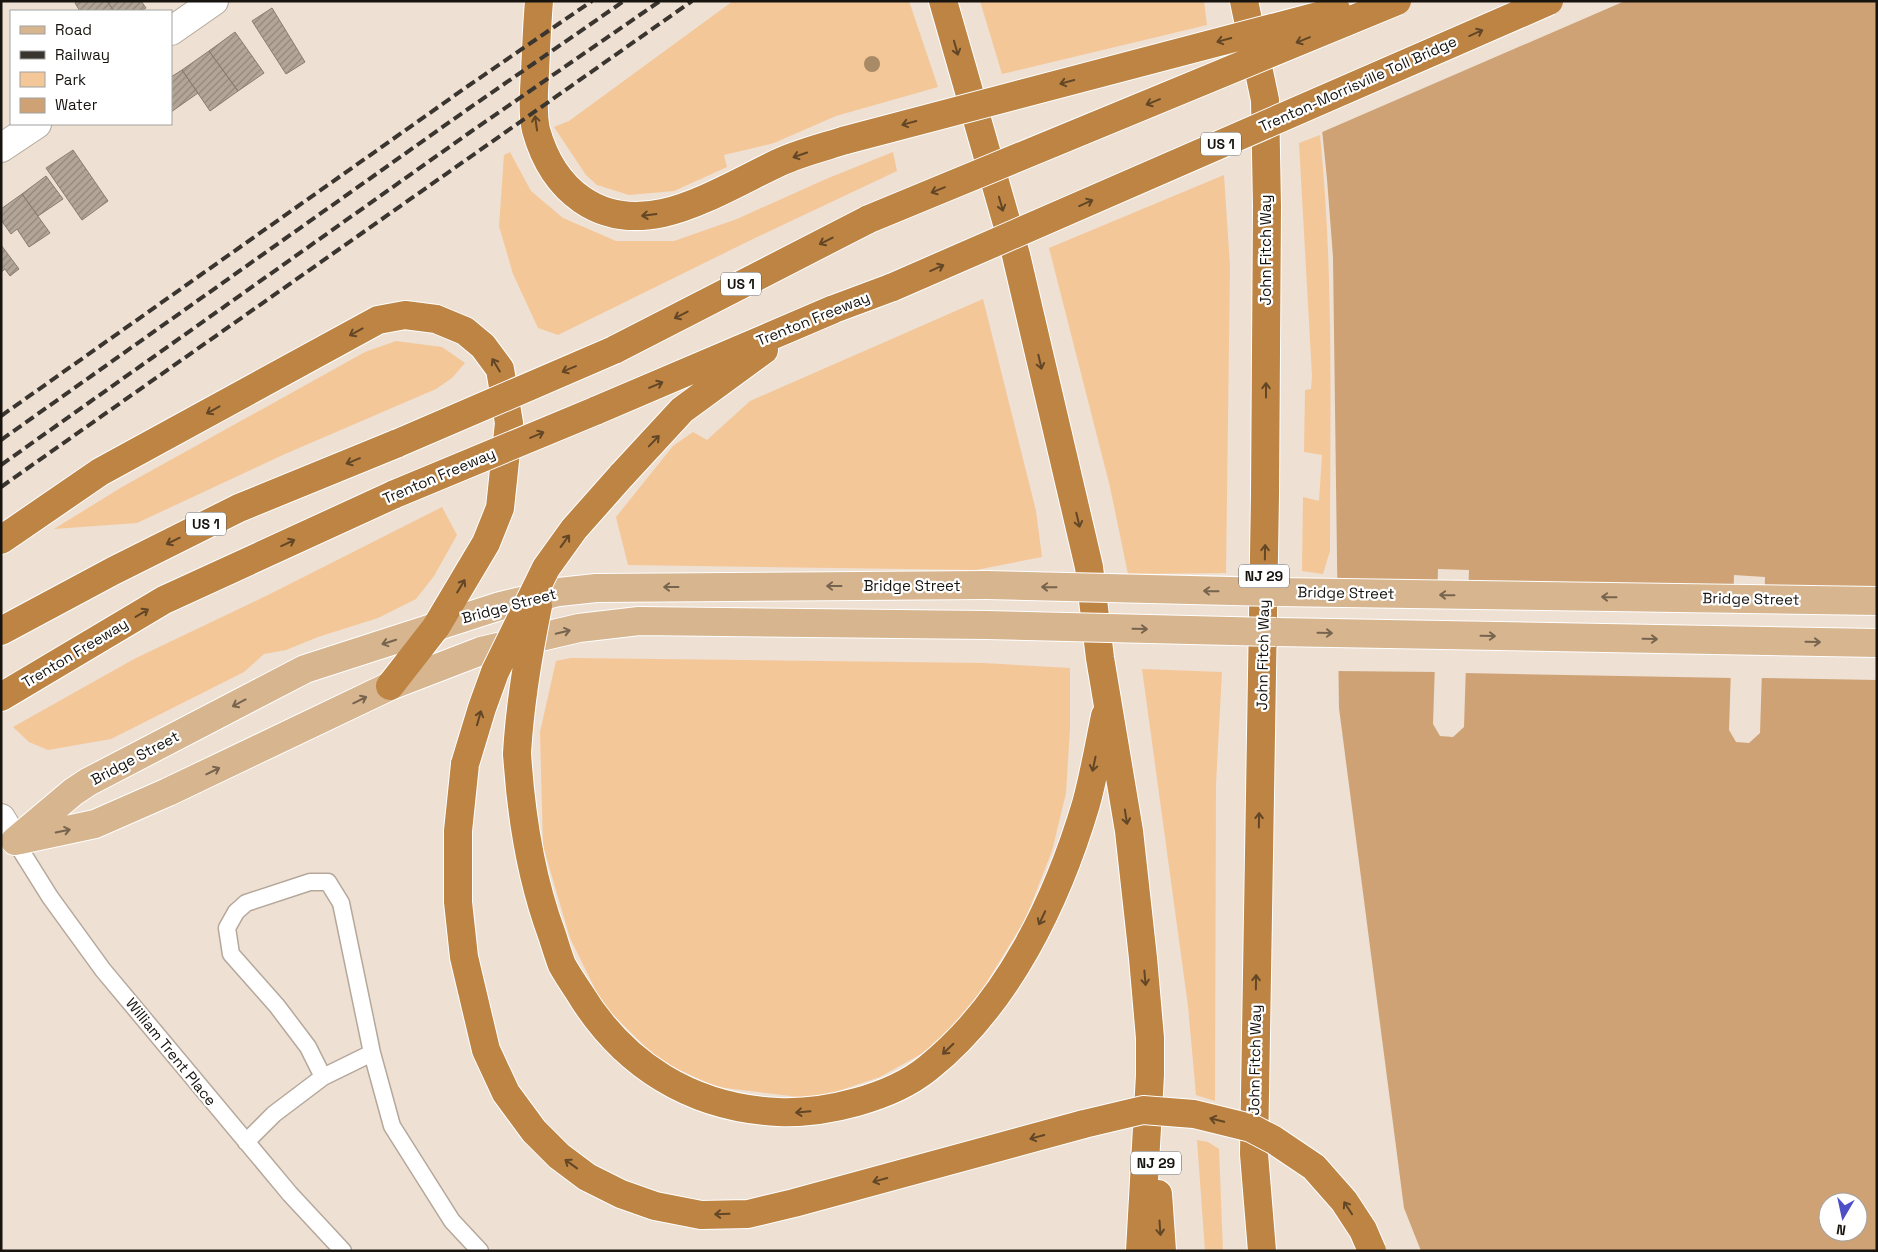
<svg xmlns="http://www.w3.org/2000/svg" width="1878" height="1252" font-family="'Space Grotesk',sans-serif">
<defs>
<pattern id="building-hatch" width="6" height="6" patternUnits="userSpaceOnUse" patternTransform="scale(1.25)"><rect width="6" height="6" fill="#b3a699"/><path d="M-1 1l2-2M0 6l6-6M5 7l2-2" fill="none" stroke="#91867b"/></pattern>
</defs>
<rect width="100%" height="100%" fill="#eee0d3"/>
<path fill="#f4c799" d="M733,1H909L938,87L836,116L774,143L724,155L727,167L674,191L629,195L597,185L586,175L554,127L569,121Z
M980,1H1204L1207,25L1002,74Z
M1320,135C1334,273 1330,413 1330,551L1323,574L1302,571L1303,497L1319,501L1322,455L1304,452L1305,390L1311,389L1312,376L1299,143Z
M510,152L531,191L563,218L616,241H674L737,219L826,179L893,152L897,171L755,238L558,335L538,328L513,274L499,226L504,155Z
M1224,175L1230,266L1226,573L1128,574L1110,487L1049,248Z
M983,299L1036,511L1042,557L976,570L628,565L616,517L673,446L693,432L707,440L750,401Z
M396,341L442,347L465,363L452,378L436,389L285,454L137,523L54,529L122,487L365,352Z
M442,507L457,535L434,576L416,599L378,618L318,637L286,650L264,654L244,672L111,739L48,750L29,742L13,727L134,659L270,594Z
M571,658L983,663L1070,668V729L1066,793L1052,851L1025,920L980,993L939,1044L880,1077L814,1099L717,1087L661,1062L603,1005L570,938L543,846L540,732L556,661Z
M1142,669L1222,672L1216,784L1215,1101L1196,1095L1188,1006Z
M1197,1140L1208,1142L1219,1149L1223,1251H1205Z"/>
<path fill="#cea275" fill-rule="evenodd" d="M1309,1H1877V1251H1421L1404,1208L1339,708L1333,257L1327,179ZM1438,569L1469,570L1464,727L1453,737L1440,736L1433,724ZM1734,575L1765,577L1760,733L1749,743L1736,742L1729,730ZM1828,1202H1858V1232H1828Z"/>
<path fill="#eee0d3" d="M1306,1H1625L1320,133Z
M1335,580L1440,582L1437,672L1336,671Z
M1466,582L1736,587L1733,678L1463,673Z
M1762,587L1877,589V680L1759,678Z"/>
<path fill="url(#building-hatch)" stroke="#887c70" d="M78,1H107L114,11H80L75,3Z
M107,1H141L146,8L141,11H114Z
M272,8L305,62L286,74L252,21Z
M235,32L264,73L238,91L209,51Z
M209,51L238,91L210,111L182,70Z
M182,70L198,93L171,112V77Z
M73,150L108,201L82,220L46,168Z
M46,176L63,199L38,216L22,194Z
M22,194L50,233L29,247L17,229L11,234L1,220V209Z
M1,245L19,269L10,276L5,269L1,272Z"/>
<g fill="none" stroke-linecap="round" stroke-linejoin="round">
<g stroke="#b5a89b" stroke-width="19">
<path id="lane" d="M15,841L50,897L103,970L290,1194L343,1251
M323,1077L308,1047L277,1006L231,954L227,928L236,912L246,903L310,882H328L341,903L372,1053L392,1126L452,1221L480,1251
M246,1142L274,1114L323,1077L372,1053"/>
</g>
<g stroke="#b5a89b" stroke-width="30">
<path id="street" d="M171,31L214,1
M1,148L37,124"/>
</g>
<g stroke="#b5a89b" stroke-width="30">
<path id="secondary" d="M1,818L15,841"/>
</g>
<g stroke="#fff" stroke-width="30">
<path id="primary" d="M1277,592L1877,601
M1276,632L1877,643
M20,840L95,824L168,792L390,686L481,651L579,628L639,621L987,625
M15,841L73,792L88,782L305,669L500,606L559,592L596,588L987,585"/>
</g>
<g stroke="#fff" stroke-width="30">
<path id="highway" d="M539,1C537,25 536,49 535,73C534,91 532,112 536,130C553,191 599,227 663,213C700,205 744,179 778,163C799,153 824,147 846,140
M943,1L1016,255L1089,567L1100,658L1129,831L1143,958L1150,1038V1075L1140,1251
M1244,1L1265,100L1267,206L1265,495L1254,1154L1262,1251
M614,350L869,219
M595,411L834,309L893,287
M621,476L682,410L764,350
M1,540L100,472L378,320L405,315L436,319L465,331L483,346L500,369L509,423L500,508L486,543L436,627L390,686
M1,631L113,571L239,508L398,443
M1,697L164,600L395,494
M517,753C521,816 530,876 552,935C555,944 558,955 562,965C567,974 573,983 579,992C623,1065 692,1108 778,1112C825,1114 891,1098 928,1068C1008,1004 1057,901 1086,804C1094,775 1099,745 1105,716
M465,764L458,831V902L464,957L486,1050L506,1093L534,1131L559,1156L587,1177L621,1194L655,1206L701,1215L748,1214L794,1203L1084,1124
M1158,1194L1162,1251"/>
</g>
<use href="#lane" stroke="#fff" stroke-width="16"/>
<use href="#street" stroke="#fff" stroke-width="28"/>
<use href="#secondary" stroke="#fff" stroke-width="28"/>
<use href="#primary" stroke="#d7b58f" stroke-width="28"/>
<use href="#highway" stroke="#bd8444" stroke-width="28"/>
<path stroke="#3b352f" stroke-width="4" stroke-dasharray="10 5" stroke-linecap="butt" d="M1,416L468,86L592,1
M1,440L468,109L624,1
M1,465L469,133L660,1
M1,487L692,1"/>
<g stroke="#fff" stroke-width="30" stroke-linecap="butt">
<path id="primary-bridge" d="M987,585L1277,592
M987,625L1276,632"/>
</g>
<g stroke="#fff" stroke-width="30" stroke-linecap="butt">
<path id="highway-bridge" d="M846,140L1337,11
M869,219L1397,1
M893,287L1549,1
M398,443L614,350
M395,494L595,411
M517,753C520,703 528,655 538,606
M465,764L482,708L495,672L546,568L574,529L621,476
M1084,1124L1143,1110L1194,1114L1251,1128L1274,1140L1314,1167L1344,1201L1363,1230L1372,1251"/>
</g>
<use href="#primary-bridge" stroke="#d7b58f" stroke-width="28"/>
<use href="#highway-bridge" stroke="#bd8444" stroke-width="28"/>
</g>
<circle fill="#a88a66" cx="872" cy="64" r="8"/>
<defs><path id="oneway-shaft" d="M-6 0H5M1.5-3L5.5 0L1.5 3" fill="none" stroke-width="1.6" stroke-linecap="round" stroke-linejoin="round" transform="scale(1.25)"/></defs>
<g stroke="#624626">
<use href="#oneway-shaft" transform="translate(1476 33) rotate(-24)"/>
<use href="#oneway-shaft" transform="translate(1224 40) rotate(165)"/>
<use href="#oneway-shaft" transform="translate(1303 40) rotate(158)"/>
<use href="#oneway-shaft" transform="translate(956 48) rotate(74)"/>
<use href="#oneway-shaft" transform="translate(1067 82) rotate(165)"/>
<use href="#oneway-shaft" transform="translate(1153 102) rotate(158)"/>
<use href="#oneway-shaft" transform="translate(536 123) rotate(-98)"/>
<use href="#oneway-shaft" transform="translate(909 123) rotate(165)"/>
<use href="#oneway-shaft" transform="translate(800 155) rotate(161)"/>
<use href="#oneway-shaft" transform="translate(938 190) rotate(158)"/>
<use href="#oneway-shaft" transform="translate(1086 203) rotate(-24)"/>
<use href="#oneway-shaft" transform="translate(1001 204) rotate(74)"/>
<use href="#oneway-shaft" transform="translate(649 215) rotate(173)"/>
<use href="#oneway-shaft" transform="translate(826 241) rotate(153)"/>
<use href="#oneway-shaft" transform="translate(937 268) rotate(-24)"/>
<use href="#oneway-shaft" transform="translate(681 315) rotate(153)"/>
<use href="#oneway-shaft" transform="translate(356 332) rotate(151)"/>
<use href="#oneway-shaft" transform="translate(1040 362) rotate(77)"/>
<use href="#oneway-shaft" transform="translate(496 365) rotate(-121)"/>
<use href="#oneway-shaft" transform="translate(569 369) rotate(157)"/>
<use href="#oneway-shaft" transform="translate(656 385) rotate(-23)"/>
<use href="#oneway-shaft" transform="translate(1266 390) rotate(-90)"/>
<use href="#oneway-shaft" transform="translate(213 410) rotate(151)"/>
<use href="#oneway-shaft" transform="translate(537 435) rotate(-23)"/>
<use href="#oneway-shaft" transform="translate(654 441) rotate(-46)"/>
<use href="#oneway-shaft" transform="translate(353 461) rotate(158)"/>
<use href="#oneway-shaft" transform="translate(1078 520) rotate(77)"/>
<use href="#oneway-shaft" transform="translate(173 541) rotate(154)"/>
<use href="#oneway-shaft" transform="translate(565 541) rotate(-54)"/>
<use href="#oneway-shaft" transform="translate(288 543) rotate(-25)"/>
<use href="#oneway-shaft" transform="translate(1265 552) rotate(-89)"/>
<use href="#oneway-shaft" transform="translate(461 586) rotate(-59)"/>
<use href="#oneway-shaft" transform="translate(142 613) rotate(-31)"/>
<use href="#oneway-shaft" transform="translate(479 718) rotate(-74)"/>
<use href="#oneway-shaft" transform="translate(1094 764) rotate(102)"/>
<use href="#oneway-shaft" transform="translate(1126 817) rotate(81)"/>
<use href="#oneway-shaft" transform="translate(1259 820) rotate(-89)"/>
<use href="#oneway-shaft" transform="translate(1042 918) rotate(115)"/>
<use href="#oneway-shaft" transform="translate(1145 978) rotate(85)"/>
<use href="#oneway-shaft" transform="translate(1256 982) rotate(-89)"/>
<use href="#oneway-shaft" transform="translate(948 1049) rotate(136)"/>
<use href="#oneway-shaft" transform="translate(803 1112) rotate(175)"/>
<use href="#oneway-shaft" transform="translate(1217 1120) rotate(-166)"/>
<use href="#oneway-shaft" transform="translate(1037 1137) rotate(165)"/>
<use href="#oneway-shaft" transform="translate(571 1164) rotate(-144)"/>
<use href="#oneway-shaft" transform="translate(880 1180) rotate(165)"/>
<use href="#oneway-shaft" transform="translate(1348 1208) rotate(-123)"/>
<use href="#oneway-shaft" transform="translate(722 1214) rotate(178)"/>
<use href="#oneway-shaft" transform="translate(1160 1228) rotate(86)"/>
</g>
<g stroke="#77644e">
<use href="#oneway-shaft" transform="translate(834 586) rotate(180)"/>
<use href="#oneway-shaft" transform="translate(671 587) rotate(180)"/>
<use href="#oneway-shaft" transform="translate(1049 587) rotate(-179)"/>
<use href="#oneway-shaft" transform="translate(1211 591) rotate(-179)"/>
<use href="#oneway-shaft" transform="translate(1447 595) rotate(-179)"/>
<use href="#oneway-shaft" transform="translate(1609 597) rotate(-179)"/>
<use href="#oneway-shaft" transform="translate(1140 629) rotate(1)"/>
<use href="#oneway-shaft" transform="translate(563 632) rotate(-13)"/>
<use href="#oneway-shaft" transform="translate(1325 633) rotate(1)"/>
<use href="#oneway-shaft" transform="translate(1488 636) rotate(1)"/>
<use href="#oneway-shaft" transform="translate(1650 639) rotate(1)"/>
<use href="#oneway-shaft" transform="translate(389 642) rotate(162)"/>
<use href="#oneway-shaft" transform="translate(1813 642) rotate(1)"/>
<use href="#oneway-shaft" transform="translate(360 700) rotate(-26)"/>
<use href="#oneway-shaft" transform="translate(239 703) rotate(152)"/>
<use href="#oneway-shaft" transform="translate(213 771) rotate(-26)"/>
<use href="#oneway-shaft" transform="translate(63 831) rotate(-12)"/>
</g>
<g text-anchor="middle" stroke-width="4.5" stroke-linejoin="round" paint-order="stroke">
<g fill="#fff" stroke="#5d5a56" stroke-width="1">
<rect x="1201" y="132.5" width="40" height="23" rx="4"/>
<rect x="721" y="272.5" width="40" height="23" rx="4"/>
<rect x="186" y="512.5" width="40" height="23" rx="4"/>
<rect x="1239" y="564.5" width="50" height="23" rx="4"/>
<rect x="1131" y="1151.5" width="50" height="23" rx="4"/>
</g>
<g font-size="14" font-weight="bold" fill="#17130e">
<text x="1221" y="149">US 1</text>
<text x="741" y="289">US 1</text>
<text x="206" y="529">US 1</text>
<text x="1264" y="581">NJ 29</text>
<text x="1156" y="1168">NJ 29</text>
</g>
<g font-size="15" fill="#17130e" stroke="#fff">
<text transform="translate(1358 84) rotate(-24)" y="5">Trenton-Morrisville Toll Bridge</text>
<text transform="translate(1266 250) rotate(-90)" y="5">John Fitch Way</text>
<text transform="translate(813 319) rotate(-22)" y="5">Trenton Freeway</text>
<text transform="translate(439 476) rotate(-23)" y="5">Trenton Freeway</text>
<text x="912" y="591">Bridge Street</text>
<text transform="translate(1346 593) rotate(1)" y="5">Bridge Street</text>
<text transform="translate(1751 599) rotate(1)" y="5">Bridge Street</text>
<text transform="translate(509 606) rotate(-15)" y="5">Bridge Street</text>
<text transform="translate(75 653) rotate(-31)" y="5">Trenton Freeway</text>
<text transform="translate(1263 655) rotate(-89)" y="5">John Fitch Way</text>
<text transform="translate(135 758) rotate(-28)" y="5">Bridge Street</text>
<text transform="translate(171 1052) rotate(51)" y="5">William Trent Place</text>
<text transform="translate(1255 1060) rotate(-89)" y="5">John Fitch Way</text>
</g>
</g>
<rect width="1878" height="1252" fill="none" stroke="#17130e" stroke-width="5"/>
<rect x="10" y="10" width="162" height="115" fill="#ffffff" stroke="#a2a19f"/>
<rect x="20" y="26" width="25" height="8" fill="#d7b58f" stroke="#a2a19f"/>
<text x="55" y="35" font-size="15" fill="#17130e">Road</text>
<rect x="20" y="51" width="25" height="8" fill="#3b352f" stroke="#a2a19f"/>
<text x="55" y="60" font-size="15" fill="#17130e">Railway</text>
<rect x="20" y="72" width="25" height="15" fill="#f4c799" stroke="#a2a19f"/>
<text x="55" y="85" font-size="15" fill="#17130e">Park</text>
<rect x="20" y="98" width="25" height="15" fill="#cea275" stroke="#a2a19f"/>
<text x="55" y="110" font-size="15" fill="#17130e">Water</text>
<g transform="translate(1843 1217) rotate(189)"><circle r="24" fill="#ffffff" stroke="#a2a19f"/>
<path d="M0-4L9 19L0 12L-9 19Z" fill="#4e4fc6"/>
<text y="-8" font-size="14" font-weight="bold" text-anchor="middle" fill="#17130e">N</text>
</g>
</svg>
